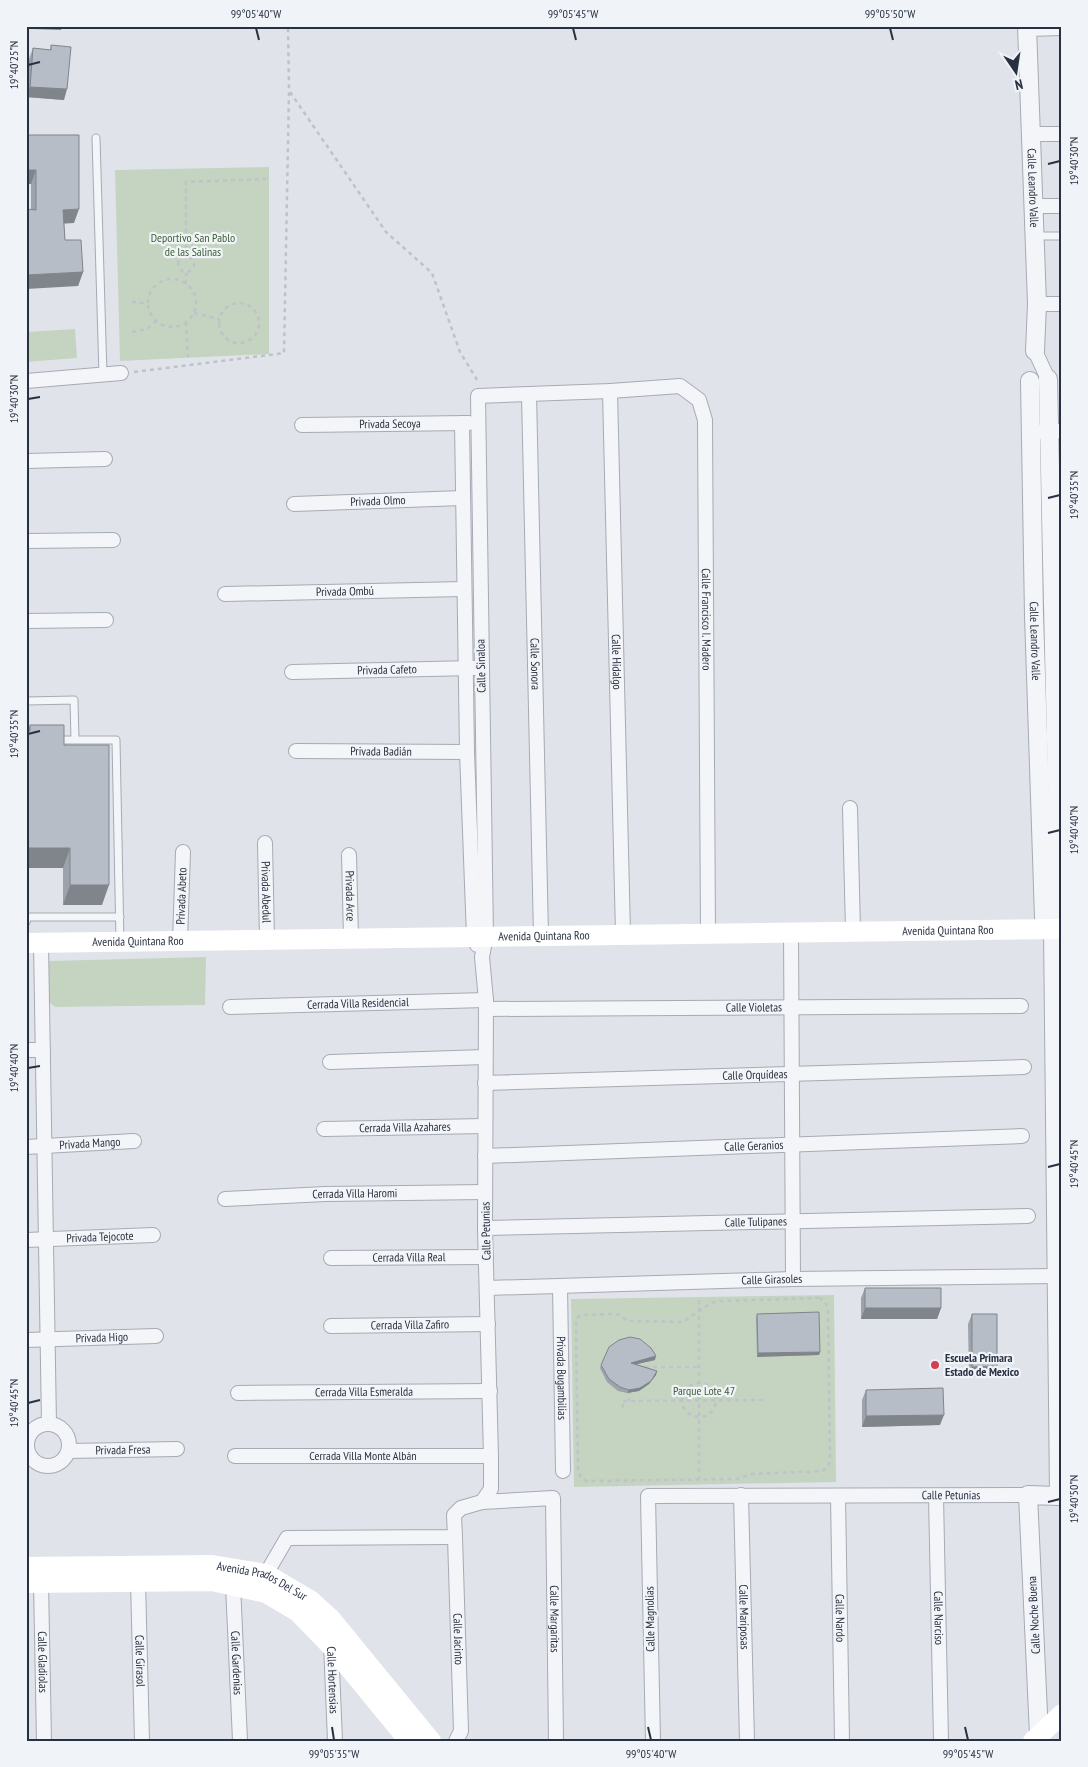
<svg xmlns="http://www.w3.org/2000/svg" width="1088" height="1767" font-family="'PT Sans Narrow',sans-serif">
<rect width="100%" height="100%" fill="#e0e4ea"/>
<path fill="#c5d4c1" d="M269,167V354L120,361L115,170Z
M75,329L77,358L26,362V332Z
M206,957L205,1005L55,1007L49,1002V961Z
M834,1295L836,1482L574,1487L571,1299Z"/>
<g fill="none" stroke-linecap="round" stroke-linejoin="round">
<g stroke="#a5abb4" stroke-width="9">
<path id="service" d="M96,138L103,375
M1035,236H1062
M26,701L74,700L75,740
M56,740H116L120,941
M26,922L28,917H120"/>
</g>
<g stroke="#a5abb4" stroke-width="16">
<g id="minor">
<path d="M1027,29L1062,28"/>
<path d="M1031,134H1062"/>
<path d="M1033,206H1062"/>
<path d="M1037,304H1062"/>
<path d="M1035,351L1048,379"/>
<path d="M26,381L121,373"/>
<path id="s1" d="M610,391L623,934"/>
<path id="s2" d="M529,394L541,935"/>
<path d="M462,423L467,752L474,937L477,945"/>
<path id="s3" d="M302,425L469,423"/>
<path d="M1039,432L1062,431"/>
<path d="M26,461L105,459"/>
<path id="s4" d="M294,504L463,498"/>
<path d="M26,541L113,540"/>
<path id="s5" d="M225,594L464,589"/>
<path d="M26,621L106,620"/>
<path id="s6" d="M292,672L474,668"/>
<path id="s7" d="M296,751L467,752"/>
<path d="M850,808L853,931"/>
<path id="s8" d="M265,843L267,939"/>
<path id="s9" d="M349,855L351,938"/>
<path d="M791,932L793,1279"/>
<path id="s10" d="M180,941L183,852"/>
<path d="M41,943L49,1424"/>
<path id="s11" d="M230,1007L486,1000"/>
<path id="s12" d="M486,1009L1021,1006"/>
<path d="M26,1050H43"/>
<path d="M330,1062L485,1057"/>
<path id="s13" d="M485,1083L1024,1067"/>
<path id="s14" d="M324,1129L485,1126"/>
<path id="s15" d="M26,1147L134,1141"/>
<path id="s16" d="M485,1156L1022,1136"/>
<path id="s17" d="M225,1199L325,1194L485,1192"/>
<path id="s18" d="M485,1228L1028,1216"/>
<path id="s19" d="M26,1240L153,1235"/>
<path id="s20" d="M331,1258L486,1257"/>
<path id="s21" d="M560,1286L563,1471"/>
<path id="s22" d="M487,1288L793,1279L1057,1276"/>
<path id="s23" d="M331,1326L488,1324"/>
<path id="s24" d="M26,1340L156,1336"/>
<path id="s25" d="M238,1393L490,1391"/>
<circle cx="48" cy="1445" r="21"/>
<path id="s26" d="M69,1451L177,1449"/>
<path id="s27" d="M235,1456H491"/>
<path id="s28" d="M741,1495L747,1741"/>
<path id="s29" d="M838,1496L842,1741"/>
<path id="s30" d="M936,1496L941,1741"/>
<path id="s31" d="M482,1502L553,1498L556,1741"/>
<path id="s32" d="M455,1537L461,1731L456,1741"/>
<path id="s33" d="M266,1574L287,1538L455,1537L454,1515L461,1508L482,1502L491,1489V1456L485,1228L486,1000L482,957L486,936L478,396L610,391L680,386L699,400L705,420L708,933"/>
<path id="s34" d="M138,1581L142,1741"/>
<path id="s35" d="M41,1582L44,1741"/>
<path id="s36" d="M233,1585L240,1741"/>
<path id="s37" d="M331,1644L335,1741"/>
<path id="s38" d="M653,1741L648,1496L1028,1495"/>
</g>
</g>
<g stroke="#a5abb4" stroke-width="20">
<g id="tertiary">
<path id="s39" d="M1027,26L1037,304L1035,351"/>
<path id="s40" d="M1030,381L1034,615L1044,918L1053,929"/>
<path d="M1039,1735L1028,1495L1059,1496L1053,929L1060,918L1048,379"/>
</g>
</g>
<path stroke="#bec2c9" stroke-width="2.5" stroke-dasharray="4 4" stroke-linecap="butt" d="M290,92L386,232L432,273L460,352L476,378L477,384
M178 264a8 8 0 1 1 16 0a8 8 0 1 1-16 0Z
M186,257V182L266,179
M148 303a24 24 0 1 1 48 0a24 24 0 1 1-48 0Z
M186,284V273
M132,301L137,303H148
M219 323a20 20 0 1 1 40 0a20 20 0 1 1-40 0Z
M194,313L219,319
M186,322L188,357
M132,332L147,329L156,321
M134,372L284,353L289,91L288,26
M819,1298L823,1300L828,1307L830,1461L828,1467L822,1471L751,1474L737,1479L586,1481L580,1476L578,1470L576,1327V1320L580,1315L616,1314L620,1315L627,1321L683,1322L711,1303L720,1301Z
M645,1367H699
M682 1400a17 17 0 1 1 34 0a17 17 0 1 1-34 0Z
M629,1390V1401
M623,1408L622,1401L765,1400
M699,1480V1297"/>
<use href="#service" stroke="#f3f5f8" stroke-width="7"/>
<use href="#minor" stroke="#f3f5f8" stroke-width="14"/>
<use href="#tertiary" stroke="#f3f5f8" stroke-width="18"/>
<g stroke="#fff" stroke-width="20">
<path id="s41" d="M26,943L1062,929"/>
<path id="s42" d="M26,1567L212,1565L266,1574L310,1600L331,1619L431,1741"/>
<path d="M26,1583L212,1581L266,1593L298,1612L331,1646L409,1741"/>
<path d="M1033,1741L1062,1714"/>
</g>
</g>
<path fill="#9da3ab" d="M51,45L64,100L26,97L29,59L33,48L50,50Z
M26,135L74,223H64L65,240L83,272L78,286L31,210V184H26Z
M30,725L64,745L102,905H63V868L28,731Z
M865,1288L941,1308L937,1319H861V1298Z
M757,1314L820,1352L819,1355L757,1357L756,1318Z
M972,1314L993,1377H969L968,1324Z
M609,1347L655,1360L636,1364L657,1371L656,1375L649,1384L639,1391L627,1393L618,1391L607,1382L600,1368Z
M866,1390L940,1425L862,1427V1400Z"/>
<path fill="#80848b" d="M34,26H62L61,30L33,29Z
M30,87L67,89L64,100L26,97Z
M26,170H36L31,184H26Z
M79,209L74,223L58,224L63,210Z
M83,272L78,286L26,289V275Z
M26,848H70L63,868H26Z
M70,885H109L102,905H63Z
M865,1308H941L937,1319H861Z
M820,1352L819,1355L757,1357L758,1353Z
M656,1356L655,1360L629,1366L631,1363Z
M997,1366L993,1377H969L972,1367Z
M657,1371L656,1375L649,1384L639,1391L627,1393L629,1390Z
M944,1415L940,1425L862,1427L866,1416Z"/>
<path fill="#b7bdc7" stroke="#80848b" d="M51,45L71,47L67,89L30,87L33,48L51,50Z
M26,135H79V209L63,210L65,240H81L83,272L26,275V209L36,210V170H26Z
M30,725H64V745H109V885H70V848H26V731H30Z
M865,1288H941V1308H865Z
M819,1312L820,1352L758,1353L757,1314Z
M972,1314H997V1366L972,1367Z
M630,1337L640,1339L651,1348L656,1356L631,1363L657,1371L651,1381L640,1388L629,1390L620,1387L609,1379L601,1365L609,1347L619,1340Z
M943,1388L944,1415L866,1416V1390Z"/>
<path fill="none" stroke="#283142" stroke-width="2" d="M256,28L259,40M573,28L576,40M890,28L893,40M28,65L40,62M1048,164L1060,161M28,399L40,397M1048,498L1060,495M28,734L40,731M1048,833L1060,830M28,1068L40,1066M1048,1167L1060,1164M28,1403L40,1400M1048,1502L1060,1499M332,1727L334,1740M648,1727L651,1740M965,1727L968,1740"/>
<circle fill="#d53f51" stroke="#f0f3f7" stroke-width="2" cx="935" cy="1365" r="5"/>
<g text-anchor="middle" stroke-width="4.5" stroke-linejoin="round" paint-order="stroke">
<g font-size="12" fill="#283142" stroke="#f0f3f7">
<text dy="4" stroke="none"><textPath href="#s39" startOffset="162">Calle Leandro Valle</textPath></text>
<text dy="4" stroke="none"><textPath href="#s3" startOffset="88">Privada Secoya</textPath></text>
<text dy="4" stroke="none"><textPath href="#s4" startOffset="84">Privada Olmo</textPath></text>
<text dy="4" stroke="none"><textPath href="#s5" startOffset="120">Privada Ombú</textPath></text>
<text dy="4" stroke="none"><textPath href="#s33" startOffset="1819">Calle Francisco I. Madero</textPath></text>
<text dy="4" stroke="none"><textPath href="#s40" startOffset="260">Calle Leandro Valle</textPath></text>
<text dy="4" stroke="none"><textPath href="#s1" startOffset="271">Calle Hidalgo</textPath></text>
<text dy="4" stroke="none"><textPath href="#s2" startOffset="270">Calle Sonora</textPath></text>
<text transform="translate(481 666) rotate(-91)" y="4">Calle Sinaloa</text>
<text dy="4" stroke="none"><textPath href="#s6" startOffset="95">Privada Cafeto</textPath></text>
<text dy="4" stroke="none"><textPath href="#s7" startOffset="85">Privada Badián</textPath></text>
<text dy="4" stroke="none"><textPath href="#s8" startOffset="49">Privada Abedul</textPath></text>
<text dy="4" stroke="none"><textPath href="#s10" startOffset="45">Privada Abeto</textPath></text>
<text dy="4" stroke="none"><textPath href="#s9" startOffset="41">Privada Arce</textPath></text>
<text dy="4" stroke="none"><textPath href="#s41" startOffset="922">Avenida Quintana Roo</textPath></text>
<text dy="4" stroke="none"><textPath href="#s41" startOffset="518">Avenida Quintana Roo</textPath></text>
<text dy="4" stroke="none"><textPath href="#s41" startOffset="112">Avenida Quintana Roo</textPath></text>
<text dy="4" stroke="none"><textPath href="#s11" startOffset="128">Cerrada Villa Residencial</textPath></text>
<text dy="4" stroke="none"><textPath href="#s12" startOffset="268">Calle Violetas</textPath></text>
<text dy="4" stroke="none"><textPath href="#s13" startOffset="270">Calle Orquídeas</textPath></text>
<text dy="4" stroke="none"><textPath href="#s14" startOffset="81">Cerrada Villa Azahares</textPath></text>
<text dy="4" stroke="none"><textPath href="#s15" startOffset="64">Privada Mango</textPath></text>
<text dy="4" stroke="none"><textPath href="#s16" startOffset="269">Calle Geranios</textPath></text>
<text dy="4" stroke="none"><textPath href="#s17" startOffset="130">Cerrada Villa Haromi</textPath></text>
<text dy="4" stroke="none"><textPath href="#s18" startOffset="271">Calle Tulipanes</textPath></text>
<text transform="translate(486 1231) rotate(-91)" y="4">Calle Petunias</text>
<text dy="4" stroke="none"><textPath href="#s19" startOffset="74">Privada Tejocote</textPath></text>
<text dy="4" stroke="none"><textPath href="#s20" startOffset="78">Cerrada Villa Real</textPath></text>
<text dy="4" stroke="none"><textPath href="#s22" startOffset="285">Calle Girasoles</textPath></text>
<text dy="4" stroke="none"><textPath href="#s23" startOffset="79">Cerrada Villa Zafiro</textPath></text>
<text dy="4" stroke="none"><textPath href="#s24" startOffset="76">Privada Higo</textPath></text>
<text dy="4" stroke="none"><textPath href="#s21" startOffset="92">Privada Bugambilias</textPath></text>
<text dy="4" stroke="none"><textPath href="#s25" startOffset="126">Cerrada Villa Esmeralda</textPath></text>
<text dy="4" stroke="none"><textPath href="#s26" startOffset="54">Privada Fresa</textPath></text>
<text dy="4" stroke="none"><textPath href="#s27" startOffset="128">Cerrada Villa Monte Albán</textPath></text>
<text dy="4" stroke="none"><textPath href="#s38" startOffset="548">Calle Petunias</textPath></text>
<text dy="4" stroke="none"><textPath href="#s42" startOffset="239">Avenida Prados Del Sur</textPath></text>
<text transform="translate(1034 1615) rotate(-93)" y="4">Calle Noche Buena</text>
<text dy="4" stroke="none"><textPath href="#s28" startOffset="122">Calle Mariposas</textPath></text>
<text dy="4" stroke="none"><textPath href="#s29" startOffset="122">Calle Nardo</textPath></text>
<text dy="4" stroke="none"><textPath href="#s30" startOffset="122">Calle Narciso</textPath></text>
<text dy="4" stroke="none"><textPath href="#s31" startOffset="192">Calle Margaritas</textPath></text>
<text transform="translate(650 1619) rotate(-91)" y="4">Calle Magnolias</text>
<text dy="4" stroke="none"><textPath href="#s32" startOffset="102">Calle Jacinto</textPath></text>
<text dy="4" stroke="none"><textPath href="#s34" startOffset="80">Calle Girasol</textPath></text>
<text dy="4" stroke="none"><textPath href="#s35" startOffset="80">Calle Gladiolas</textPath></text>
<text dy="4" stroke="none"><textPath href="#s36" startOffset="78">Calle Gardenias</textPath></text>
<text dy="4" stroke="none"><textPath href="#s37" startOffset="36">Calle Hortensias</textPath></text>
</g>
<g font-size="12" fill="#3b5f34" stroke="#f0f3f7">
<text x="193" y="242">Deportivo San Pablo<tspan x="193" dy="14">de las Salinas</tspan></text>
<text x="704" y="1395">Parque Lote 47</text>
</g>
<g font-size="12" font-weight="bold" fill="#283142" stroke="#f0f3f7" text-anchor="start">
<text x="945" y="1362">Escuela Primara<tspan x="945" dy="14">Estado de Mexico</tspan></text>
</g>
</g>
<rect width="1088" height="1767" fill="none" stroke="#f0f3f7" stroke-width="55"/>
<g transform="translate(1016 72) rotate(167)" stroke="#f0f3f7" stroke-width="4" paint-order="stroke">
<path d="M0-4L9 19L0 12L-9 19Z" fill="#283142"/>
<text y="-8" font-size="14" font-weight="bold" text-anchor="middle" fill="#283142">N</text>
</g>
<rect x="28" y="28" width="1032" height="1712" fill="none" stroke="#283142" stroke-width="2"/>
<g font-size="12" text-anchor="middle" fill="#283142">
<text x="256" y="18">99°05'40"W</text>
<text x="573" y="18">99°05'45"W</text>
<text x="890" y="18">99°05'50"W</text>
<text transform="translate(14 65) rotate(-90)" y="4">19°40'25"N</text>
<text transform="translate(1074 161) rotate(-90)" y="4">19°40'30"N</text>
<text transform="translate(14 399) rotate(-90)" y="4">19°40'30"N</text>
<text transform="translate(1074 495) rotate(-90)" y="4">19°40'35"N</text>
<text transform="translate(14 734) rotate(-90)" y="4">19°40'35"N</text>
<text transform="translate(1074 830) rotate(-90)" y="4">19°40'40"N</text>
<text transform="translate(14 1068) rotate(-90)" y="4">19°40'40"N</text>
<text transform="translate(1074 1164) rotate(-90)" y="4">19°40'45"N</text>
<text transform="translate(14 1403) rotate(-90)" y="4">19°40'45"N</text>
<text transform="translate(1074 1499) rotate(-90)" y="4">19°40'50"N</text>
<text x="334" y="1758">99°05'35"W</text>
<text x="651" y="1758">99°05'40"W</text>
<text x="968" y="1758">99°05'45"W</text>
</g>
</svg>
